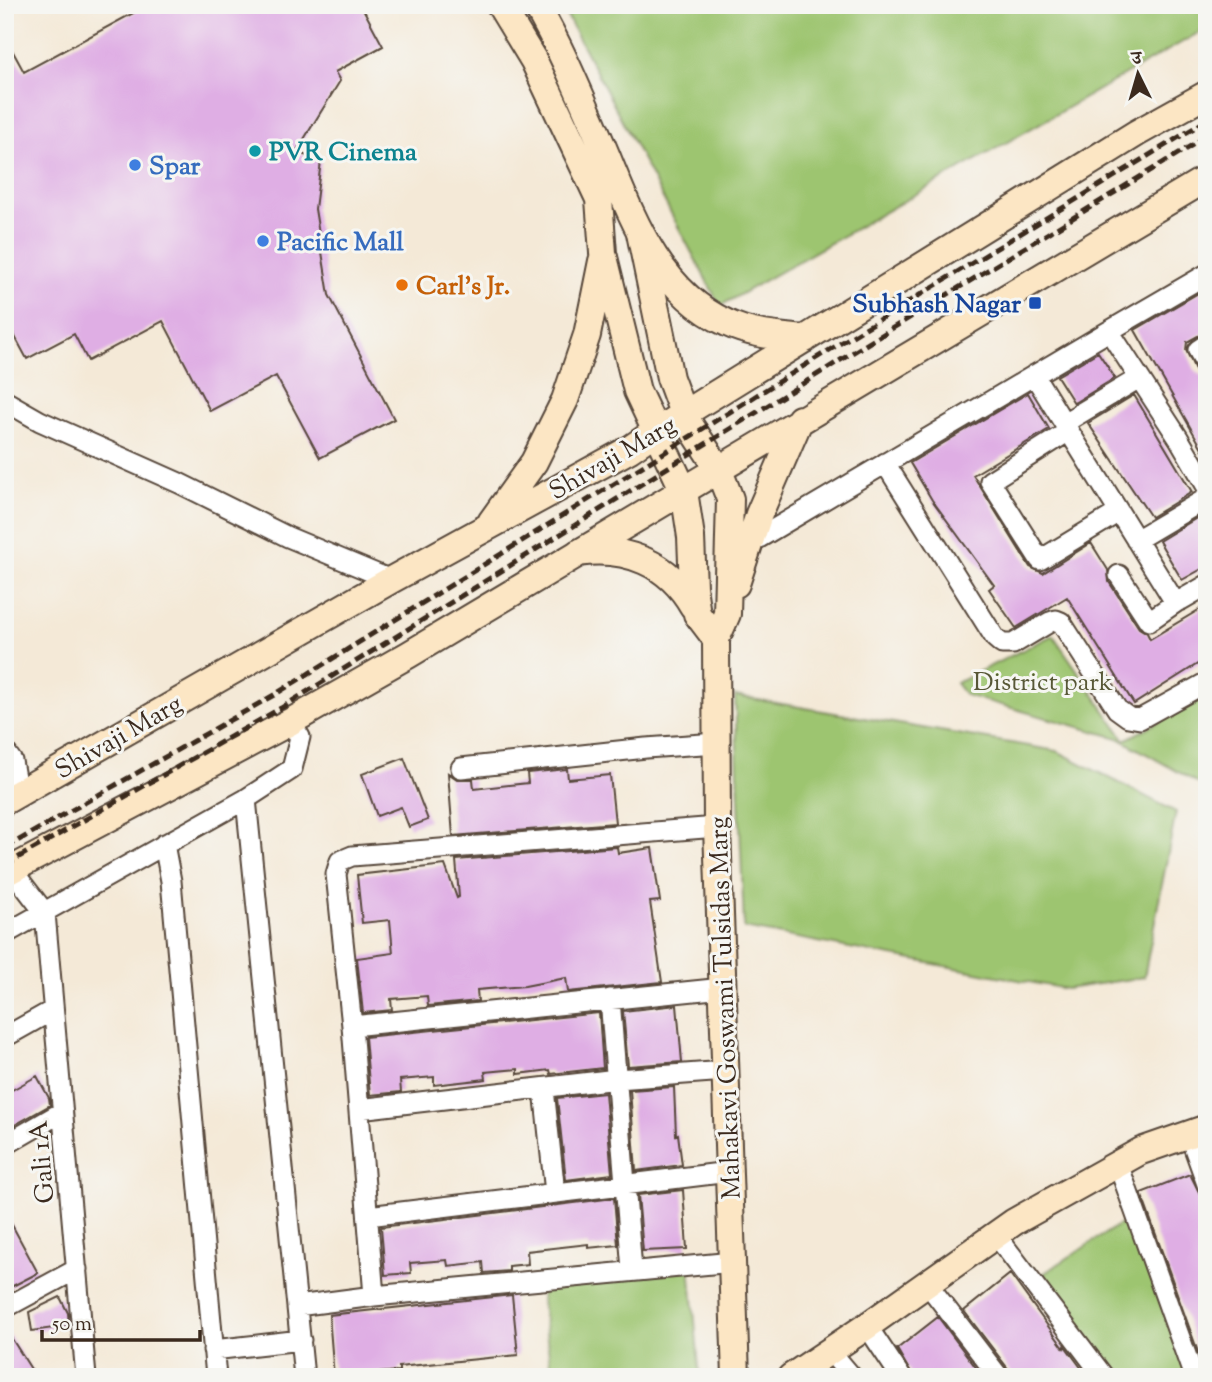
<svg xmlns="http://www.w3.org/2000/svg" width="1212" height="1382" font-family="'Sorts Mill Goudy','Noto Serif Devanagari',serif">
<rect width="100%" height="100%" fill="#f6f6f2"/>
<filter id="ink" filterUnits="userSpaceOnUse"><feTurbulence type="fractalNoise" baseFrequency=".0143" numOctaves="2"/><feDisplacementMap in="SourceGraphic" scale="14" xChannelSelector="R" yChannelSelector="G"/><feConvolveMatrix kernelMatrix="1 2 1 2 8 2 1 2 1" color-interpolation-filters="sRGB"/></filter>
<filter id="wash" filterUnits="userSpaceOnUse"><feTurbulence type="fractalNoise" baseFrequency=".00686" numOctaves="4" result="noise"/><feDisplacementMap in="SourceGraphic" scale="28" xChannelSelector="R" yChannelSelector="G"/><feGaussianBlur stdDeviation="1.57" result="paint"/><feColorMatrix in="noise" values="0 0 0 0 0 0 0 0 0 0 0 0 0 0 0 0 0 1.4 0 .05"/><feComposite in="paint" operator="in"/></filter>
<g filter="url(#wash)">
<rect width="100%" height="100%" fill="#f4e9d7"/>
<path fill="#9dc570" stroke="#6c7847" stroke-width="2" d="M561,5H1207V28L720,306Z
M1053,635L1125,740L1207,696V788L1118,738L965,695L956,683Z
M735,696L1057,751L1176,812L1144,977L1066,989L744,928Z
M1134,1215L1193,1377H1117L1043,1274Z
M690,1265L700,1377H552L539,1279Z"/>
<g id="blocks">
<path fill="#dfaee4" d="M148,5H361L383,46L335,72L340,81L296,152L321,161L315,209L329,295L394,419L320,458L276,376L210,411L163,321L88,361L74,334L27,359L5,318V37L24,72Z
M1207,288V331L1187,342L1186,350L1196,372L1207,378V457L1135,330Z
M1098,352L1115,378L1074,403L1057,376Z
M1028,393L1049,429L973,475L1030,567L1043,573L1091,543L1108,570L1109,582L1139,628L1147,633L1150,639L1207,605V658L1134,704L1067,597L1016,628L989,589L994,585L932,500L910,463Z
M1134,395L1192,492L1151,517L1088,423Z
M1205,513L1207,566L1182,580L1159,541Z
M404,758L428,820L409,827L401,807L377,816L362,774Z
M567,769L568,779L610,775L615,823L453,836L448,773L457,779H473L474,789L528,783L527,773Z
M617,847L618,853L652,848L660,901L650,902L662,982L568,992L566,978L525,986L477,990L478,1001L428,1006L427,996L391,999L392,1010L363,1013L357,958L393,953L390,920L362,923L357,875L445,865L457,898L459,897L456,860Z
M677,1005L682,1062L628,1066L623,1011Z
M599,1013L603,1068L551,1074L550,1070L518,1074V1069L485,1072L486,1079L434,1085V1077L400,1080L401,1092L370,1095L365,1037Z
M37,1076L49,1098L50,1105L11,1127L5,1117V1094Z
M674,1087L676,1135L678,1134L682,1165L636,1171L630,1090Z
M605,1093L612,1174L566,1180L557,1098Z
M1190,1174L1206,1206L1202,1208L1207,1221V1377L1141,1193Z
M683,1190L687,1249L643,1251L638,1195Z
M614,1198L618,1245L588,1248V1244L527,1251L528,1264L509,1266V1271L484,1273L483,1262L448,1266L447,1260L410,1263L411,1273L385,1275L381,1227Z
M5,1212L38,1273L5,1290Z
M1010,1274L1064,1348L1065,1346L1082,1369L1073,1377H1011L1009,1370L964,1311Z
M512,1295L518,1355L399,1367V1371L334,1377L329,1315Z
M60,1297L68,1313L69,1326L32,1331L29,1312Z
M938,1317L983,1377H913L897,1349Z
M5,1328L36,1377H5Z"/>
</g>
</g>
<g filter="url(#ink)">
<use href="#blocks" fill-opacity="0" stroke="#57473a" stroke-width="2"/>
<g fill="none" stroke-linecap="round" stroke-linejoin="round">
<g stroke="#57473a" stroke-width="23">
<path id="street" d="M1207,274L1109,331L1179,439L1207,487
M1207,344L1198,350L1207,366
M1034,375L1173,599L1176,602L1181,600L1207,585
M5,401L40,421L179,483L288,537L391,580
M1064,423L1139,378
M1069,431L990,481L1040,560L1119,512
M885,463L995,638L1002,644H1013L1050,622L1056,620L1061,622L1117,709L1128,717L1140,719L1207,682
M1136,540L1207,498
M749,544L1109,331
M1119,575L1149,621L1178,601
M5,751L12,761L18,794
M461,768L646,748L717,743
M246,799L304,1377
M717,827L352,856L340,861L336,874L352,1026L374,1296L733,1262
M164,844L171,881L216,1377
M5,861L45,913L86,1377
M5,934L246,799L292,769L300,737L290,722
M610,999L632,1270
M352,1026L723,988
M5,1037L53,1010
M544,1089L555,1193
M359,1109L617,1079L726,1071
M1189,1134L1207,1184
M5,1145L62,1112
M1118,1164L1194,1377
M368,1216L729,1172
M996,1235L1104,1377
M926,1282L999,1377
M297,1306L374,1296
M5,1308L77,1269
M867,1326L901,1377
M213,1350L301,1340
M830,1351L852,1377"/>
</g>
<g stroke="#57473a" stroke-width="30">
<path id="secondary" d="M500,5L534,61L599,199L603,253L637,391L684,491L691,537L693,587L697,614L716,639
M536,5C562,50 581,97 602,145C630,211 656,291 727,323C752,335 778,336 805,339
M640,233L670,378L684,416L718,468L730,499L727,614L716,639L717,827L736,1377
M491,522L534,462L565,400L587,335L602,261
M578,553C626,546 669,563 693,606
M736,584L759,514L800,419
M5,801L391,580L630,449L656,431L1137,133L1207,94
M5,873L290,722L408,655L1207,178
M791,1377L867,1326L1014,1222L1141,1151L1207,1128"/>
</g>
<use href="#street" stroke="#fff" stroke-width="19"/>
<use href="#secondary" stroke="#fce6c4" stroke-width="26"/>
<path stroke="#3b2a1e" stroke-width="5" stroke-dasharray="10 5" stroke-linecap="butt" d="M5,848L274,695L844,341L1207,120
M5,865L281,708L852,353L1207,136"/>
</g>
</g>
<circle fill="#0f9aa8" stroke="#f6f6f2" stroke-width="2.5" cx="255" cy="151" r="7"/>
<g fill="#3f7fe0" stroke="#f6f6f2" stroke-width="2.5">
<circle cx="135" cy="165" r="7"/>
<circle cx="263" cy="241" r="7"/>
</g>
<circle fill="#e8710a" stroke="#f6f6f2" stroke-width="2.5" cx="402" cy="285" r="7"/>
<rect fill="#1a4fb4" stroke="#f6f6f2" stroke-width="2.5" x="1028" y="296" width="14" height="14" rx="3.5"/>
<g text-anchor="middle" stroke-width="6" stroke-linejoin="round" paint-order="stroke">
<g font-size="26" font-weight="bold" fill="#0d838f" stroke="#f6f6f2" text-anchor="start">
<text x="269" y="160">PVR Cinema</text>
</g>
<g font-size="26" font-weight="bold" fill="#366cbe" stroke="#f6f6f2" text-anchor="start">
<text x="149" y="174">Spar</text>
<text x="277" y="250">Pacific Mall</text>
</g>
<g font-size="26" font-weight="bold" fill="#c56008" stroke="#f6f6f2" text-anchor="start">
<text x="416" y="294">Carl's Jr.</text>
</g>
<g font-size="26" font-weight="bold" fill="#164399" stroke="#f6f6f2" text-anchor="end">
<text x="1021" y="312">Subhash Nagar</text>
</g>
<g font-size="26" fill="#3b2a1e" stroke="#f6f6f2">
<text transform="translate(612 457) rotate(-30)" y="9">Shivaji Marg</text>
<text transform="translate(118 736) rotate(-30)" y="9">Shivaji Marg</text>
<text transform="translate(724 1008) rotate(-92)" y="9">Mahakavi Goswami Tulsidas Marg</text>
<text transform="translate(41 1162) rotate(-95)" y="9">Gali 1A</text>
</g>
<g font-size="26" fill="#585837" stroke="#f6f6f2">
<text x="1043" y="690">District park</text>
</g>
</g>
<rect width="1212" height="1382" fill="none" stroke="#f6f6f2" stroke-width="28"/>
<g transform="translate(1138 74) rotate(355)" stroke="#f6f6f2" stroke-width="5" paint-order="stroke">
<path d="M0-5L12 26L0 18L-12 26Z" fill="#3b2a1e"/>
<text y="-10" font-size="19" font-weight="bold" text-anchor="middle" fill="#3b2a1e">उ</text>
</g>
<path d="M42 1330v10h158v-10" fill="none" stroke="#3b2a1e" stroke-width="3.5"/>
<text x="52" y="1330" font-size="21" fill="#3b2a1e" stroke="#f6f6f2" stroke-width="5" paint-order="stroke">50 m</text>
</svg>
